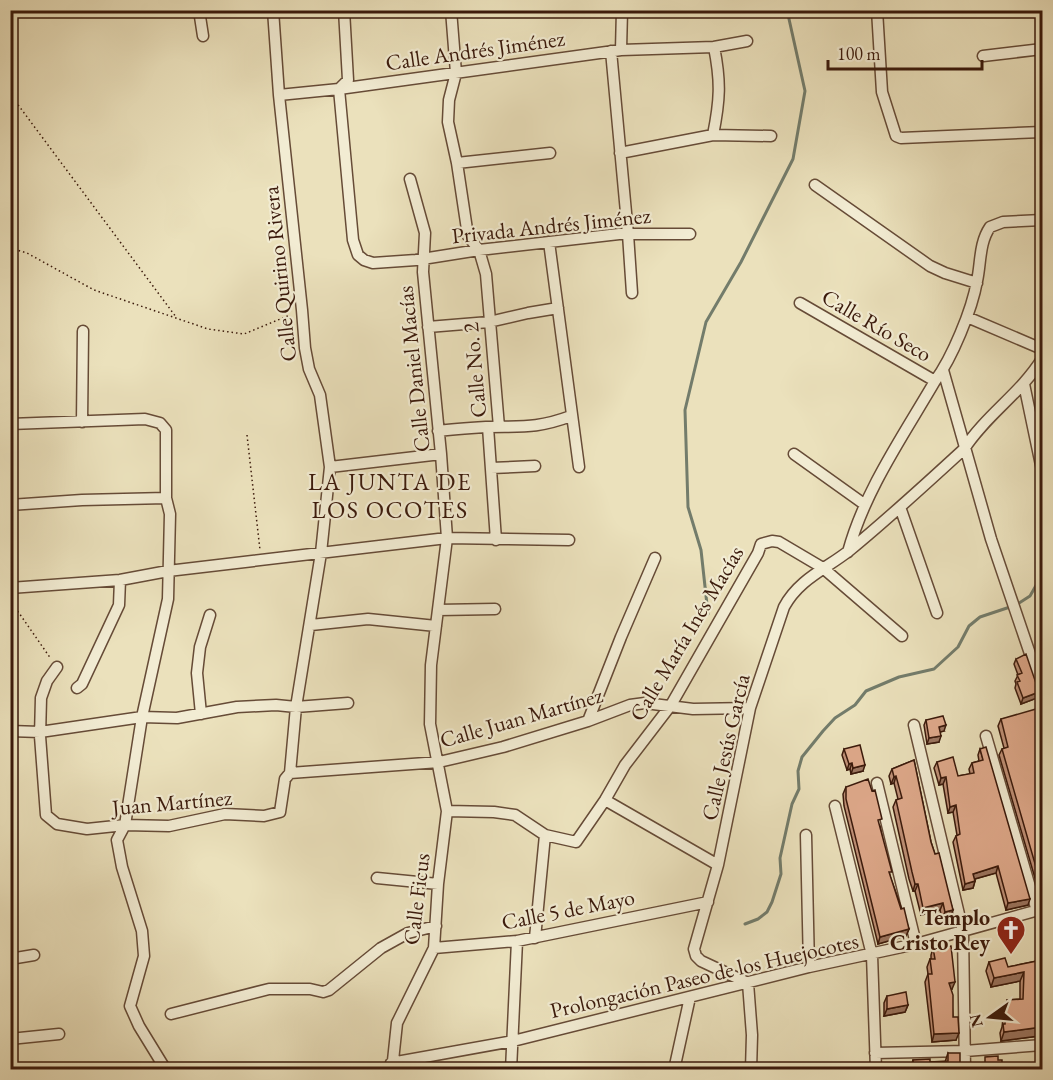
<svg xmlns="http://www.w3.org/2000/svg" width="1053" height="1080" font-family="'EB Garamond',serif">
<rect width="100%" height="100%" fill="#ebe1bc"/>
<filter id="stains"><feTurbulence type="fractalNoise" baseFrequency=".00333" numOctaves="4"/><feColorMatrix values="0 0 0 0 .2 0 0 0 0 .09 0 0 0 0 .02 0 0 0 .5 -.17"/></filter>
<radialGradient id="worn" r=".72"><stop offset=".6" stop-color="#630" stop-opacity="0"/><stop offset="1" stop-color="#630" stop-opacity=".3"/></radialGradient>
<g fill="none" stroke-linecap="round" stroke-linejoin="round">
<path stroke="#737c6b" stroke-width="3" d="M1016,605L1030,596L1042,575
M708,614L701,550L688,507L685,410L706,322L741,262L793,159L805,91L787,10
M745,924L758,919L767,912L772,902L781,874L780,858L792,804L799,789L798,771L802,757L823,731L835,718L855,705L866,691L899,677L934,669L958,647L969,626L980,617L1010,607"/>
<g stroke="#664b37" stroke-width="13">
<path id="street" d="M199,10L203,36
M273,10L279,95L302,310L305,348L309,369L320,395L330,467L321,553L296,707L290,773
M344,10L348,80L339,89L353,240L358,255L364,260L373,263L416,260L479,250L619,234H690
M451,10L456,73L449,100L448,122L457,163L468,236L479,250L486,274L499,427
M877,10L882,92L896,136L901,138L1042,132
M621,50L622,10
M611,51L628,234L632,293
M983,56L1042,49
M279,95L339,89L621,50L714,47L747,41
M713,135C720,100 721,82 714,47
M620,153L713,135L771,136
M457,163L550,153
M815,185L930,266L945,273L977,283
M549,242L579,467
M800,303L935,381
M967,317L1042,349
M428,327L489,322L528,313L558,308
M943,370L991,539L1042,689
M1024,384L1042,470
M82,422L83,331
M10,424L145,419L160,423L166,430V498L170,514L168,599L142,717L125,825L117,840L122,867L142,931L144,956L130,1006L139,1026L166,1070
M488,427L496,540
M438,431C454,429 470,428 486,427C521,426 536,429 571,416
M794,454L864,504
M330,467L441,454
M491,468L535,466
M10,505L82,500L166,498
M900,507L937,613
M848,552C865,490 903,436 935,381C952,358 972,310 977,281C981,263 979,243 990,227L1003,222L1042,220
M10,588L120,580L168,571L447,538L569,540
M438,610L495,609
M311,625L368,619L436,626
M57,667L47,681L41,698L40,736L46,815L57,824L87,829L125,825L169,826L225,814L264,816L280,812L285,779L290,773L439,762L503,747L588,721L630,705L645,703L693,709L750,708
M77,688L82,684L119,605L120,580
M201,714L197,673L200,647L210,615
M588,721L621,637L655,558
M914,725L963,931L965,1070
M10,731L40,732L142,717L177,718L237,707L276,705L296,707L348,703
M986,736L1037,911
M877,783L916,944
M605,800L718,865
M835,806L872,955L876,1070
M447,811L494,812L515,815L545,835L576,842L605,800L625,765L671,705L758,553L761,544L772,541L779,542L823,568L902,636
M806,835L809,967
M377,878L438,884
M535,938L545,835
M434,948L517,941L708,902
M10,959L34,955
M171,1014L269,989H310L323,992L329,990L381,948L408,933L436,926
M10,1039L59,1034
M875,1053L965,1051L1042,1045
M10,1058L13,1070
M391,1063L513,1041L809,967L916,944L1042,909
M392,1070L397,1023L434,948L438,884L447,811L430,724L431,665L447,538L441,454L423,272L425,233L410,179
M511,1070L517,941
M674,1070L690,997
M751,1070L752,1035L748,983L701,961L696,956L694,949L718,865L750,708L784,607C799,579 826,569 850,550C889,518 927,483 964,449C986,415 1021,393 1042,359"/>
</g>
<path stroke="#3a190b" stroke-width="1.5" stroke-dasharray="1.5 3" stroke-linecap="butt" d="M10,94L176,317
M10,248L27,253L94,290L208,329L244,334L290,315
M247,435L260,550
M10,600L51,659"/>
<use href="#street" stroke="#f2ecd3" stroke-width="10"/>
</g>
<path fill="#c09178" stroke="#3a190b" stroke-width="1.5" d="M1016,659L1039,692L1037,698L1021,704L1015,688L1016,684L1015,681L1018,675L1014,664Z
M1042,714V902L999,755L1002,749L1004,748L998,726L1001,719Z
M926,720L944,731L940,732L939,742L927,744L924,725Z
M844,749L863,771L851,774L850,769L847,770L842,755Z
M980,749L1028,905L1006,910L996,873L975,879V881L973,888L963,890L953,842L956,836L957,835L953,812L948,813L943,784L939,785L934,768L937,762L958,776L970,774L969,769L972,763L979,761L978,755Z
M914,760L931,842L953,910L950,917L942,919L940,910L921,915L915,891H913L909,879L893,807L896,800L898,799L894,783L891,784L889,776L892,769Z
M846,787L880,826L890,876L909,929L906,936L878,944L844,806L843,794Z
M933,948L952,989L951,990L953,1017L956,1040L932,1042L925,982L928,974L927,967L930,959H931V955Z
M1042,960V1027L1039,1036L1001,1041L1000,1033L1002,1027L1004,1010L1007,1000L1020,999V981L991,987L986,971L989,962L1008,967Z
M887,996L908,1005L905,1012L884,1016V1003Z
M948,1053L960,1070H911V1067L913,1060L930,1062H945Z"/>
<path fill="#9c7661" stroke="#3a190b" stroke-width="1.5" d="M1039,692L1037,698L1021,704L1023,698Z
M946,725L944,731L937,733L939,727Z
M941,736L939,742L927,744L929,738Z
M852,763L850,769L847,770L849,764Z
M865,765L863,771L851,774L853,768Z
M896,776L894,783L891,784L894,777Z
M946,777L943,784L939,785L941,778Z
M956,805L953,812L948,813L950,807Z
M998,866L996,873L971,880L973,874Z
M975,881L973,888L963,890L965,884Z
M915,884H918L915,891H913Z
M1030,899L1028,905L1006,910L1008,903Z
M943,903L940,910L921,915L923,908Z
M953,910L950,917L942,919L945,912Z
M909,929L906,936L878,944L880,937Z
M1024,972L1020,981L991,987L994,978Z
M955,982L952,989L947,990L949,983Z
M908,1005L905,1012L884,1016L887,1009Z
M1042,1027L1039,1036L1001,1041L1004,1032Z
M959,1033L956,1040L932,1042L934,1034Z"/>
<path fill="#dfa98b" stroke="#3a190b" stroke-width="1.5" d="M1026,654L1039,692L1023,698L1017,682L1020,681L1017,675L1022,673L1016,659Z
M1036,709L1038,715L1042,714V888L1002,749L1008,747L1001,719Z
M943,716L946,725L939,727L941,736L929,738L926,720Z
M860,745L865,765L853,768L852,763L849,764L844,749Z
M986,747L1030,899L1008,903L998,866L973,874L975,881L965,884L956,836L960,834L956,805L950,807L946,777L941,778L937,762L953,757L958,776L974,773L972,763L983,760L980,749Z
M914,760L931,842L935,854L939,853L953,910L945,912L943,903L923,908L918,884H915L912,872L896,800L902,798L896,776L894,777L892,769Z
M868,779L872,791L875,790L882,819L878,820L892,872H889L901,909L904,908L909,929L880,937L846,799V787Z
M951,946L955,982L949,983L953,995V1017H958L959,1033L934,1034L928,974H932L930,959H935L933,948Z
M1005,958L1008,967L1042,960V1003H1041L1042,1027L1004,1032L1003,1024H1005L1007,1000L1023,999L1024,972L994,978L989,962Z
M906,992L908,1005L887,1009V996Z
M948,1053H960V1070H914L913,1060L930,1059V1062L948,1061Z
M998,1056V1060H1002V1070H976V1063H985V1057Z"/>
<defs>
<g id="church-pin" transform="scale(1.5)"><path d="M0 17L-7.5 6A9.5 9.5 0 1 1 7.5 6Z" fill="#8f2418" stroke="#f2ecd3"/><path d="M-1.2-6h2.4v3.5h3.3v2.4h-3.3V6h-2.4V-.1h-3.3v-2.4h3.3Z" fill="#fff"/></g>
</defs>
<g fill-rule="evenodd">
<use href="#church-pin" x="1011" y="930"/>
</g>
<g text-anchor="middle" stroke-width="4.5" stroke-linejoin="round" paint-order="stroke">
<g font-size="22" fill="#3a190b" stroke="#f2ecd3">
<text transform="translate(475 50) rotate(-8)" y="8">Calle Andrés Jiménez</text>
<text transform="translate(551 225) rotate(-6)" y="8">Privada Andrés Jiménez</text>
<text transform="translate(279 274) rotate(-96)" y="8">Calle Quirino Rivera</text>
<text transform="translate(877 325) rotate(30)" y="8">Calle Río Seco</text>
<text transform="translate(413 369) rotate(-96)" y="8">Calle Daniel Macías</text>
<text transform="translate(474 370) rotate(-95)" y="8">Calle No. 2</text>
<text transform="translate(686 633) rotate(-59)" y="8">Calle María Inés Macías</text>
<text transform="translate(521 717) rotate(-16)" y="8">Calle Juan Martínez</text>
<text transform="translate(725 747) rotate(-77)" y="8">Calle Jesús García</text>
<text transform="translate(172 802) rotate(-5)" y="8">Juan Martínez</text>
<text transform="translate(416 899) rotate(-83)" y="8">Calle Ficus</text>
<text transform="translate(568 909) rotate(-11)" y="8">Calle 5 de Mayo</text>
<text transform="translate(704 975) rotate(-13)" y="8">Prolongación Paseo de los Huejocotes</text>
</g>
<g font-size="22" font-weight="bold" fill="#3a190b" stroke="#f2ecd3" text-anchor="end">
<text x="990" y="925">Templo<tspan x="990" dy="25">Cristo Rey</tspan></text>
</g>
<g font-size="24" letter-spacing="1.5" fill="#3a190b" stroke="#f2ecd3">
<text x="390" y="490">LA JUNTA DE<tspan x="390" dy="28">LOS OCOTES</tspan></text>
</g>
</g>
<rect width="1053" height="1080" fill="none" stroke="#ebe1bc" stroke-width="36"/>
<rect x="12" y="12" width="1029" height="1056" fill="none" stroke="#3a190b" stroke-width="3"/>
<rect x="18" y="18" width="1017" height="1044" fill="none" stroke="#3a190b" stroke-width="1.5"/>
<g transform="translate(990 1017) rotate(255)" stroke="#f2ecd3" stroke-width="4.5" paint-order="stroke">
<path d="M0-4.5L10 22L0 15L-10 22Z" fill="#3a190b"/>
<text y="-9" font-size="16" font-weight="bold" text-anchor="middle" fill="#3a190b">N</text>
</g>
<path d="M828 60v9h154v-9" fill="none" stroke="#3a190b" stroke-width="3"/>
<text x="837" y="60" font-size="18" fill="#3a190b" stroke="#f2ecd3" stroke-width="4.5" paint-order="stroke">100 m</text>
<rect width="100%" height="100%" filter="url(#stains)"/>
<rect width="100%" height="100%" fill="url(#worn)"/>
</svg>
